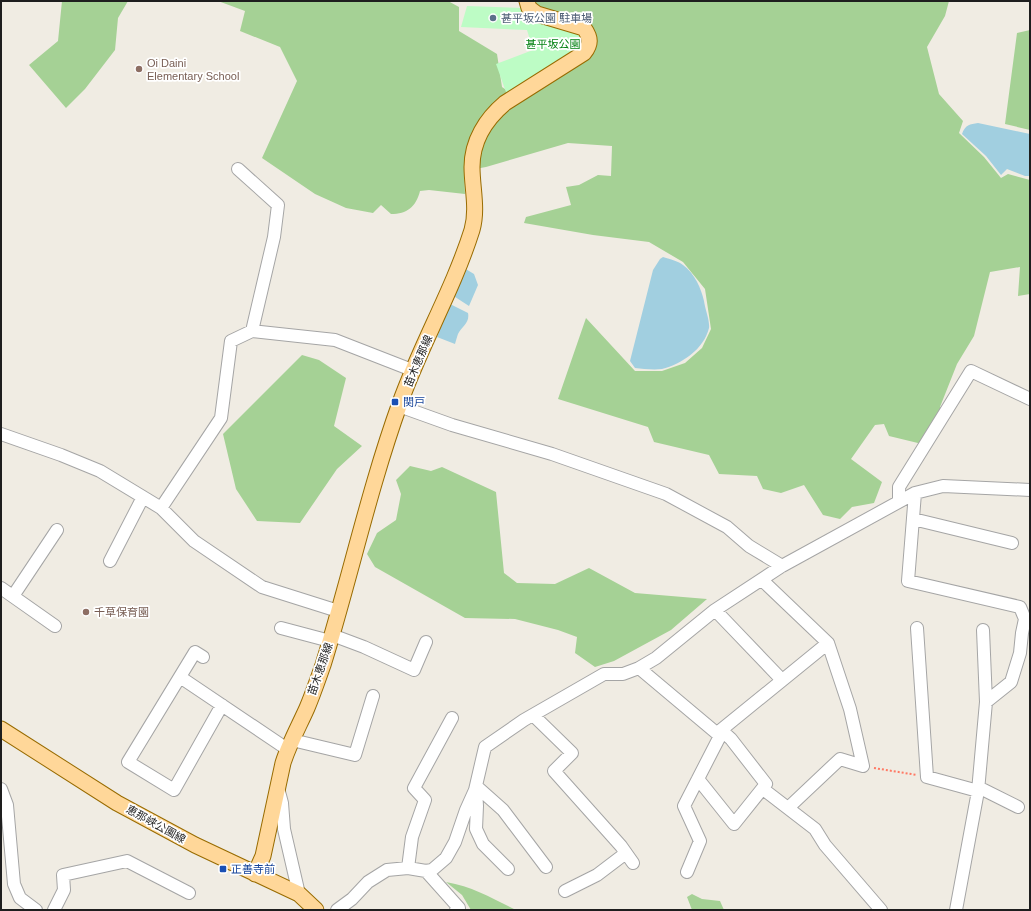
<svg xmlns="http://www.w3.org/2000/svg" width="1031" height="911" font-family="Arial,'Noto Sans JP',sans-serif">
<rect width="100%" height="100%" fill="#f0ece3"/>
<path fill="#a5d195" d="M62,1H128L118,18L115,50L85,89L66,108L29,65L58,41Z
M218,1H448L459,7V31L497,54L502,87L518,98L558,74L532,1H949L945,16L927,47L939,94L963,121L959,133L984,157L1001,178L1008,174L1030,180V294L1018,296L1020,267L990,272L974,336L957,364L940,407L942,414L922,444L889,436L884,424L875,425L851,459L882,482L874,503L852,507L840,519L823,515L804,485L781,493L763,489L757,476L719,474L709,455L654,442L648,427L558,399L586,318L635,371H662L685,363L702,348L711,329L705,289L683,262L649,242L593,235L524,223L526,217L571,205L566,187L579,185L598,175L611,176L612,146L568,143L486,167L464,171L465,194L429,190L420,191C416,207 407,214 391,214L381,205L373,213L346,208L315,194L262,158L297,81L280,47L240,31L245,11Z
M1030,30V130L1005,124L1017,33Z
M302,355L319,360L346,378L334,426L362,446L337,469L300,523L257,521L236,489L223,434Z
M410,466L431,471L442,467L496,492L504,573L517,583L555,584L589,568L635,593L707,599L671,630L614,661L595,667L575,653L577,637L558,630L515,619L465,618L375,567L367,554L377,533L396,520L401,494L396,480Z
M446,882C474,887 491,898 516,910H471L462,895Z
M692,894L702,899L720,901L724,910H692L687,897Z"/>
<path fill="#bdfcc5" d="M467,6L524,8L580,32L584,47L507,95L496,64L533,50L527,30L461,27Z"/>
<path fill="#a1cfe0" d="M978,123L1030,134V176H1025L1007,169L1001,175L986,156L962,134C965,125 970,124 978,123Z
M663,257C669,259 678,261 683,265C695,274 701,288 704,301C705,309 710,321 709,328C704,349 682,364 662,369C654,370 643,369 635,368L630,361L653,270L660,259Z
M464,268L474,274L478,285L469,306L452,295Z
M450,304L468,313C470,323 462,326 458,334C457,337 456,340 455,344L437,337Z"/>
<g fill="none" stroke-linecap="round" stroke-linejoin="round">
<g stroke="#a5a5a5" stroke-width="14">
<path id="minor" d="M238,169L278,205L274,237L252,331
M399,406L452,425L552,454L666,494L727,527L749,546L782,566
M1,434L61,455L100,471L161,508L194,541L262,587L338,611
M915,493L908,581L1020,607L1025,619L1022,633L1020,653L1011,682L986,702L978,791L956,910
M899,501V487L971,371L1030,399
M161,508L221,418L231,341L252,331L335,340L412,370
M913,519L1012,543
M110,561L143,497
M762,580L828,643L850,709L863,766
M1,588L55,626
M13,596L57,530
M715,610L782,680
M281,628L330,641
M917,628L927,777L978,791
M983,630L986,702
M332,635L364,647L414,670L426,642
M203,657L195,652L128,762L174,790L222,705
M639,668L720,736
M180,677L287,749
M533,715L572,753L554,771L621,846L633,863
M292,740L355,755L373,696
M698,779L734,824L766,784L731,739L721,730
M476,786L503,810L546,867
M978,787L1018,807
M278,788L282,803L284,829L299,894
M1,789L7,805L14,884L20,898L36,910
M476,789L477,806L476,829L483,844L508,869
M763,789L815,829L825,845L881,910
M788,808L840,759L863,766
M408,868L412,837L425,800L414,788L452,718
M426,871L459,908L456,910
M687,872L700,841L684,806L720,736L721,730L828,643
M565,891L597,875L626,853
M54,910L64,890L63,875L127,861L189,893
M337,910L352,899L368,882L387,870L408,868L426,871L432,870L446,858L455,842L466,810L475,790L485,747L524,720L604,674H623L639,668L656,658L715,610L782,566L915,493L943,486L1030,490"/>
</g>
<g stroke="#986b00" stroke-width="17">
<path id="major" d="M1,729L117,803L195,845L299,894L316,910
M255,874L263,856L283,763C289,744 299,726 307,708C313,694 318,679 323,665C350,578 369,489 400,403C421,344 453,290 472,230C478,209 472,188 472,167C472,141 486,119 505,103L584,53C591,44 591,38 584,28L537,14L529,8L527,1"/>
</g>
<path stroke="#ff7a65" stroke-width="2" stroke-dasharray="2 2" stroke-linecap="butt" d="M874,768L917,775"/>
<use href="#minor" stroke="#fff" stroke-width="12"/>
<use href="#major" stroke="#ffd799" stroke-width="15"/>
</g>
<circle fill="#5c6f8a" stroke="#fff" stroke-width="1.5" cx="493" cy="18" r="4"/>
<g fill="#8d6e63" stroke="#fff" stroke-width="1.5">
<circle cx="139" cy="69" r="4"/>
<circle cx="86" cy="612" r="4"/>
</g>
<g fill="#1a4fb4" stroke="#fff" stroke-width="1.5">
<rect x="391" y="398" width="8" height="8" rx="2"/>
<rect x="219" y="865" width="8" height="8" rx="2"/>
</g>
<g text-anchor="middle" stroke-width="3.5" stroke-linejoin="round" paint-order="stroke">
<g font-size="11" fill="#4e5e75" stroke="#fff" text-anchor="start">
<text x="501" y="22">甚平坂公園 駐車場</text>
</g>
<g font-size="11" fill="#058314" stroke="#fff">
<text x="553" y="48">甚平坂公園</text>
</g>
<g font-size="11" fill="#785e54" stroke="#fff" text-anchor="start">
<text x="147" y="67">Oi Daini<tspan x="147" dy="13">Elementary School</tspan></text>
<text x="94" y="616">千草保育園</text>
</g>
<g font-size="11" fill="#1e1e1e" stroke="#fff">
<text transform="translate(418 361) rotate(-67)" y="4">苗木恵那線</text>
<text transform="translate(320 669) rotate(-71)" y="4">苗木恵那線</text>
<text transform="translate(156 824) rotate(29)" y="4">恵那峡公園線</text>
</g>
<g font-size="11" fill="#164399" stroke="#fff" text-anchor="start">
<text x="403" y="406">関戸</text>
<text x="231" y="873">正善寺前</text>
</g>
</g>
<rect width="1031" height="911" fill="none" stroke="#1e1e1e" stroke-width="4"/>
</svg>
